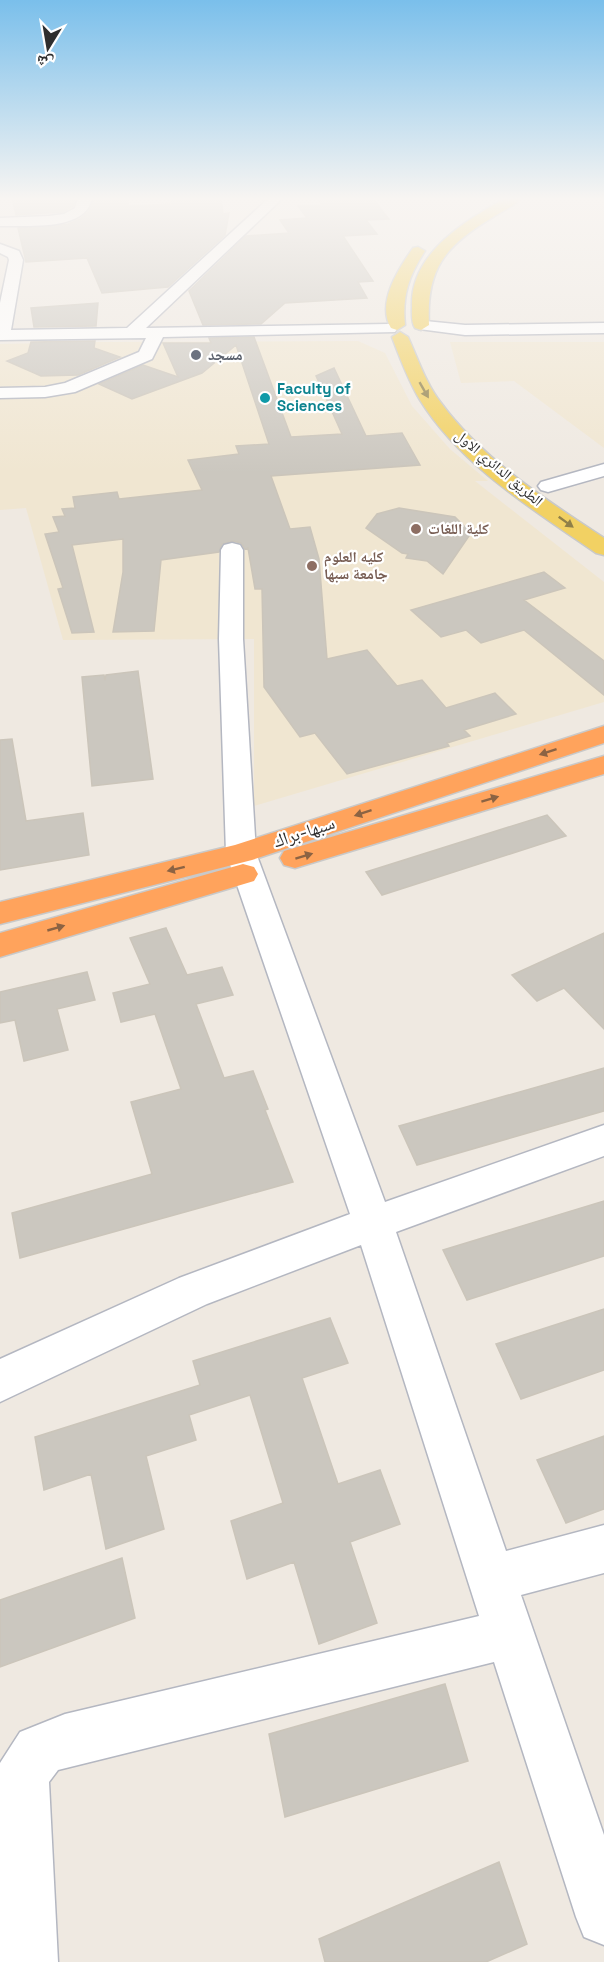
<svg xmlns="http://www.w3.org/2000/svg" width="604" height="1962" font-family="'Space Grotesk','Noto Naskh Arabic',sans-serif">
<rect width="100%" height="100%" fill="#efe9e1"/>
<path fill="#f0e6d1" d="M358,341L385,353L412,406L450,449L488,481H475L604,582V702L254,806V639L63,640L26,508L0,510V344L100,342Z
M450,342H604V448L514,381L461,383Z"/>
<path fill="#cbc7bf" stroke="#cbc5ba" stroke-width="1.5" d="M12,198H76L73,206L63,212L16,215Z
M94,198H128V206L172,204L171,198H221L223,214L229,213L225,235L168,287L102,293L87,258L26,262L18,228L68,224L80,219L89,211Z
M318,198H372L389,219L366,220L377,234L343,236L373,281L358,282L367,298L285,303L261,324L203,325L189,291L246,236L289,233L280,220L307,218L298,206L322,205Z
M98,303L96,326L34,327L31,308Z
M254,337L291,437L342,434L316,376L334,368L366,436L402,433L420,465L271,476L290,529L310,527L319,559L327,659L367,650L397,686L422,680L446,708L495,693L516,714L464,730L470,736L447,743L449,746L347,774L315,733L300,737L264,687L262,589H255L248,548L245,549L241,543L233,541L222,544L219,552L161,560L154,631L113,632L123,572V539L72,545L94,632L72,633L58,589L63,588L45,534L59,532L53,517L65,516L62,509L75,508L73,497L117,492L119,499L202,490L188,460L239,454L236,446L269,444L236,345L202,373L132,399L99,384L143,365L178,377L163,343H211L209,338Z
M95,341L94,348L120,357L78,375L41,376L7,361L28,353L31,342Z
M399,508L455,517L471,533L443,574L427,561L406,558L408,554L402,553L366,528L377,514Z
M544,572L565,588L524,600L604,661V695L524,630L481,643L466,630L441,637L411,610Z
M138,671L153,779L92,786L82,677L104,675L105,680L106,675Z
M12,739L26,821L83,813L89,855L0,870V740Z
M547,815L566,836L382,895L366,872Z
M166,928L187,975L222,967L233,995L196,1004L224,1078L253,1071L268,1109L265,1110L293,1182L20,1258L12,1213L152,1174L131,1102L181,1089L155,1014L121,1022L113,993L150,984L130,938Z
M604,933V1029L564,988L537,1001L512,975Z
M87,972L95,1000L57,1009L68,1050L24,1061L15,1020L0,1023V992Z
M604,1068V1111L417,1165L399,1126Z
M604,1201V1256L467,1300L443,1250Z
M604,1309V1370L521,1399L496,1344Z
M330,1318L348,1363L302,1378L338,1484L380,1470L400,1524L350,1542L377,1623L319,1644L294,1562L247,1579L231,1521L283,1503L250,1395L189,1415L196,1440L146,1456L164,1529L106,1549L91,1474L44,1490L35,1437L200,1385L193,1361Z
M604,1436V1509L566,1523L537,1460Z
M122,1558L135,1618L0,1667V1600Z
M445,1684L468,1761L285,1817L269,1734Z
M499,1862L527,1944L486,1962H325L319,1939Z"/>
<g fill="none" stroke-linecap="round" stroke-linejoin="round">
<g stroke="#b4b7c1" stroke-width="3">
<path id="minor" d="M78,198H92C86,232 26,225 0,226V218L49,216L64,214L75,208Z
M269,198H283L146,328L389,324L395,326L397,329L395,332L163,337L152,359L75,392L45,397L0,398V388L45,387L65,383L139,352L146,338L0,340V303L9,260L8,257L0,253V244L19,251L23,260L11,330L127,328Z
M425,321L465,325L604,323V333L465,335L419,329L417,326Z
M604,464V476L548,492L541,490L538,486L541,482Z
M232,543L240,545L243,550V639L256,853L385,1202L604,1125V1156L396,1232L506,1551L604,1525V1573L521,1595L604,1835V1945L584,1937L576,1917L494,1662L58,1770L49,1782L58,1962H0V1763L20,1732L65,1714L479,1616L361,1245L207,1304L0,1402V1359L179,1278L350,1214L226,853L219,639L221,550L224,545Z"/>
</g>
<g stroke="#c9c9c9" stroke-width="3">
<path id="major" d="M505,198H521C514,207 500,212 490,219C444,247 426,270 429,325L421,330L415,328C411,322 412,313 412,306C410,253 466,221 505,198Z
M418,247L425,251C409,275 402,296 405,325L397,330L391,328C376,303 399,268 413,248Z
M400,332L408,337C418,359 426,384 441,403C483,460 546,500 604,538V555L596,553C534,510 461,466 420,400C408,380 400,358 392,337Z"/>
</g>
<g stroke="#c9c9c9" stroke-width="3">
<path id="highway" d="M604,726V743L252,860L0,924V902L235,845Z
M604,756V774L295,868L284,865L280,858L284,851Z
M243,864L254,867L258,874L254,881L0,957V933Z"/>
</g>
<use href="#minor" fill="#fff" fill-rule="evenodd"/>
<use href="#major" fill="#f2d163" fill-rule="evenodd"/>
<use href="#highway" fill="#ffa35c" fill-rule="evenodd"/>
</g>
<defs><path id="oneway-solid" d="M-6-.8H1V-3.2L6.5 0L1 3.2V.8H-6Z" transform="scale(1.5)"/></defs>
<g fill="#908048">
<use href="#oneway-solid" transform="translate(424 390) rotate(60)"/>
<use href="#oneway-solid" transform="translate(566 522) rotate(36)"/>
</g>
<g fill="#8c6343">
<use href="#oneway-solid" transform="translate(548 752) rotate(162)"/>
<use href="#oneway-solid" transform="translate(490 799) rotate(-17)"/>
<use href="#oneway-solid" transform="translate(363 813) rotate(162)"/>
<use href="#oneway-solid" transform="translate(304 856) rotate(-17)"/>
<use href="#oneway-solid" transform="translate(176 869) rotate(166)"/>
<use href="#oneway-solid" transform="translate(56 928) rotate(-16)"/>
</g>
<linearGradient id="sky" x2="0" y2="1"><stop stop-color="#7abfeb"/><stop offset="0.42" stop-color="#f8f5f2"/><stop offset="1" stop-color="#f8f5f2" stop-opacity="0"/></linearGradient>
<rect width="604" height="473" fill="url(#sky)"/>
<circle fill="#6b7280" stroke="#fff" stroke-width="2" cx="196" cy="355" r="6"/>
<circle fill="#0f9aa8" stroke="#fff" stroke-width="2" cx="265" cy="398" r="6"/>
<g fill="#8d6e63" stroke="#fff" stroke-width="2">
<circle cx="416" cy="529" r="6"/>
<circle cx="312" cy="566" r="6"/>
</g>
<g text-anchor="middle" stroke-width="4.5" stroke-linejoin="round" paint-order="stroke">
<g font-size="15" font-weight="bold" fill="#5b616d" stroke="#fff" text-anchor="start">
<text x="208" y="360">مسجد</text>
</g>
<g font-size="15" font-weight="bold" fill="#0d838f" stroke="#fff" text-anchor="start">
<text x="277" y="394">Faculty of<tspan x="277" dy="17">Sciences</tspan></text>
</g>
<g font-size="15" fill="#2e2e2e" stroke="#fff">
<text transform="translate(499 468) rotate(40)" y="5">الطريق الدائري الاول</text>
</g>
<g font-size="15" font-weight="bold" fill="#785e54" stroke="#fff" text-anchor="start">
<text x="428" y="534">كلية اللغات</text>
<text x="324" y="562">كليه العلوم<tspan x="324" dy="17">جامعة سبها</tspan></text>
</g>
<g font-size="18" fill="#2e2e2e" stroke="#fff">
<text transform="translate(304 832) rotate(-18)" y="6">سبها-براك</text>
</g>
</g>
<g transform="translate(48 48) rotate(191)" stroke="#ffffff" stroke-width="4.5" paint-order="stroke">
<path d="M0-4.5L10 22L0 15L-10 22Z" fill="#2e2e2e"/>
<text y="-9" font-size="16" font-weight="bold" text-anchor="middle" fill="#2e2e2e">ش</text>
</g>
</svg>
